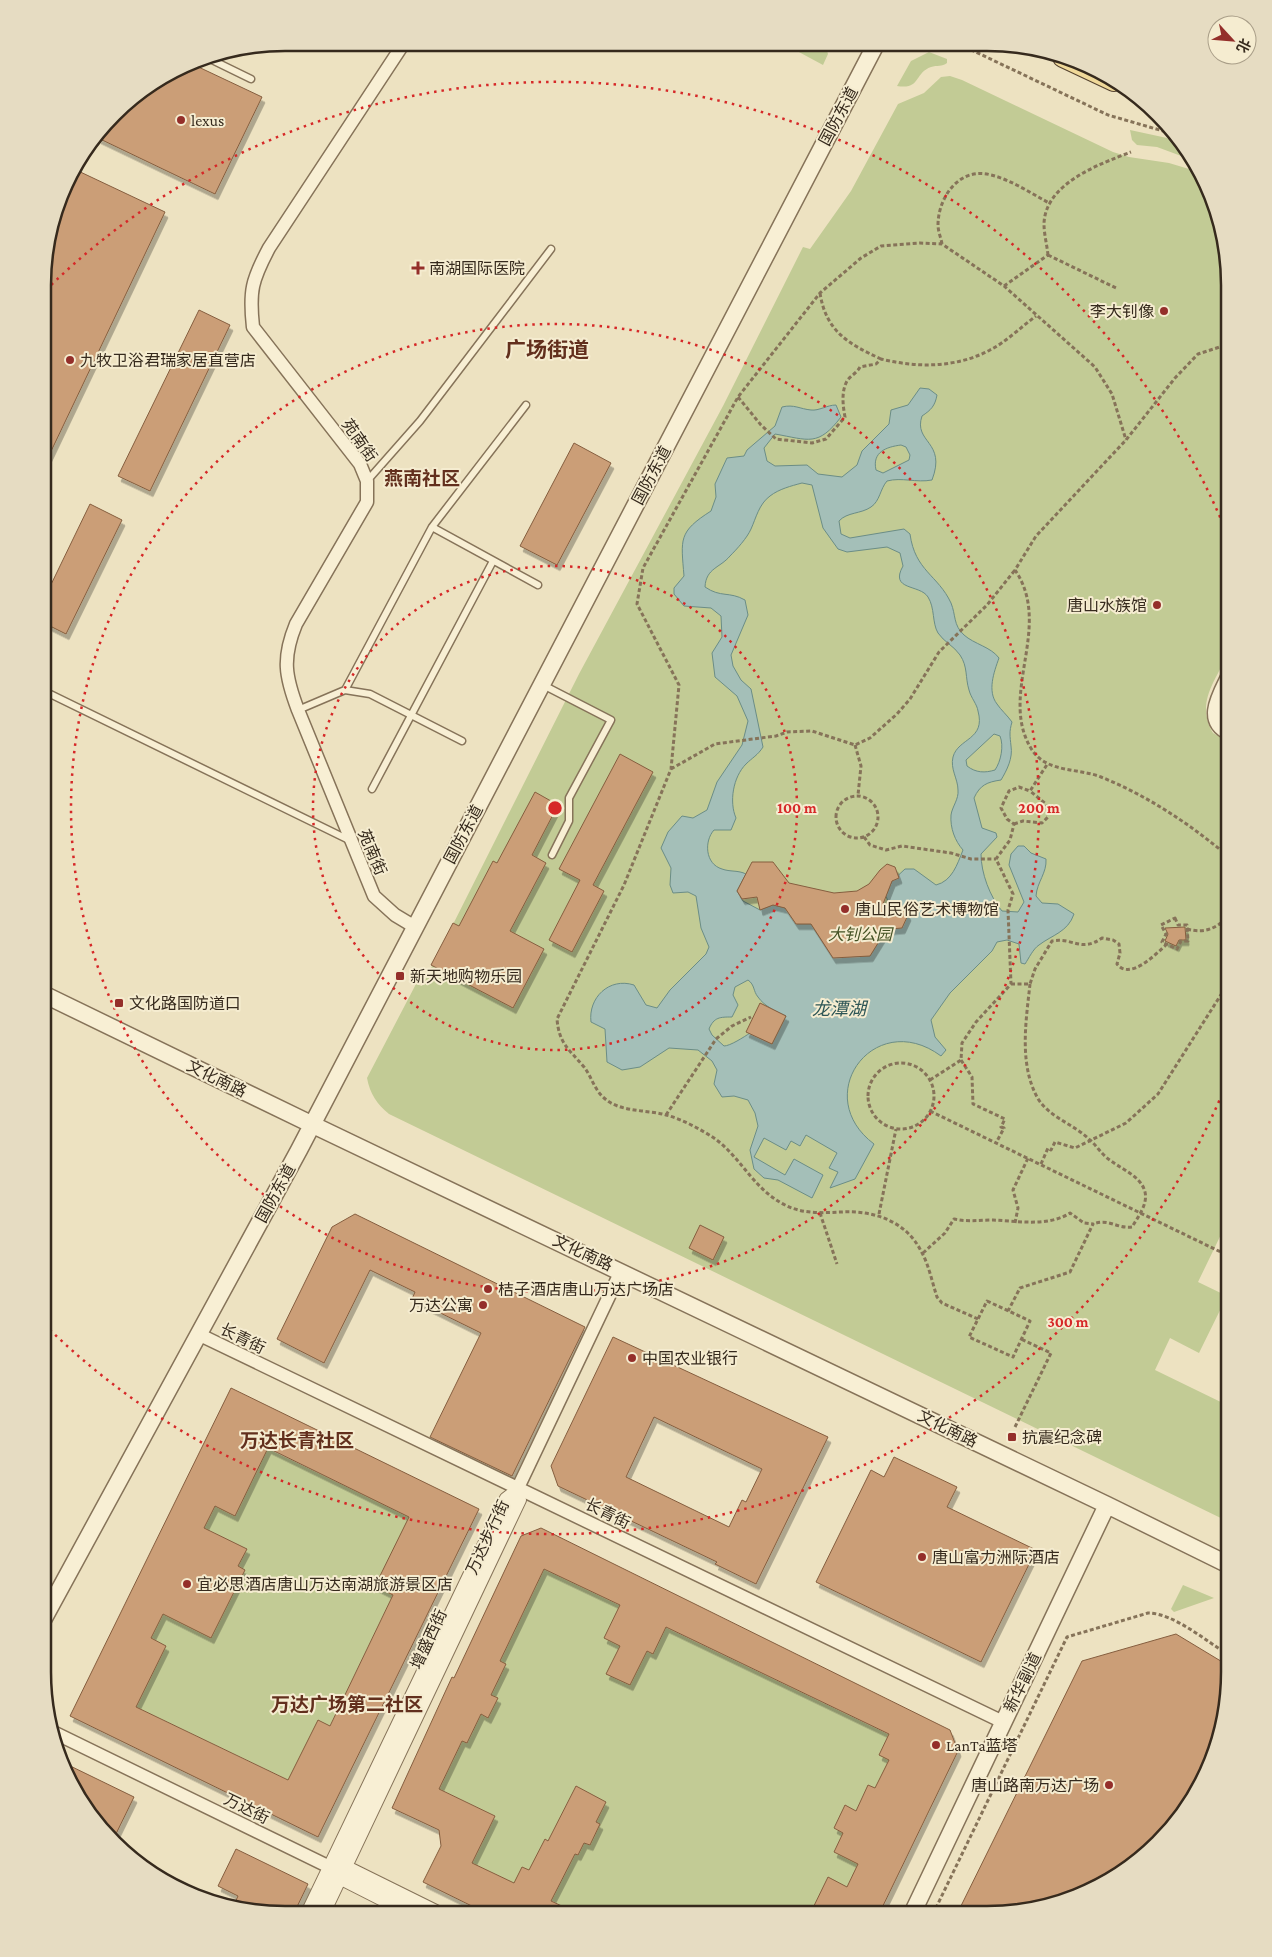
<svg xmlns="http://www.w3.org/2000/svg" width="1272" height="1957" font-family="'Crimson Pro','Noto Sans SC',serif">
<defs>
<filter id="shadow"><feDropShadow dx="3" dy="5.5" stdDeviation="0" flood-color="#0004"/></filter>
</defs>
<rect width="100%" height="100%" fill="#ede2c1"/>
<path fill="#c2cb95" d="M784,44H825L828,54L823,65Z
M929,52L947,59V63C942,67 937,65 931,67C914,73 921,90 897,86L911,61Z
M950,76L962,80L1113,152L1129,157L1169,163L1189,169L1201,175L1211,192L1229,285V652C1216,680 1195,703 1213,733L1229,742V1218L1198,1282L1227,1296L1199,1353L1170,1338L1155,1370L1229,1406V1522L389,1114C377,1104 370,1094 367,1078L416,984L422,986L579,674L723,406L803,247L810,249L851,191L898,104L924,93L941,77Z
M1130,130L1167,138L1185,147L1192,160L1157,147L1137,145L1132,140Z
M247,1439L427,1525L301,1786L121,1700Z
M544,1569L915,1747L834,1914L577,1913L472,1863L495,1816L439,1789Z
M1183,1585L1214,1598L1174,1612L1171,1609Z"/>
<path fill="#a4bfb8" stroke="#6b8d86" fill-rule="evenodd" d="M920,388L929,389L937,395C935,406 931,410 922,416C913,443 947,441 932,480C916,483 902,477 887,481C880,489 880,501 871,507C861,514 847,512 839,521L841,534L850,538L904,529L910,534C915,571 938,575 951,603C956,615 953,625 964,635C974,644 991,647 999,658C994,672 987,691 997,704C1001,710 1007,715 1012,722C1009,732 1010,736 1011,746C1013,758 1007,770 1001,780C987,782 980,785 974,798L982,828L996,833L997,837L981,854C981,873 990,897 1002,911L1018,912L1024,902L1009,865L1011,854L1018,846H1024L1031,853L1046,859C1047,873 1037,882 1036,896L1042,903L1058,904L1074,914C1068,932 1052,935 1039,945C1033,949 1029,958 1025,964L1021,963L1019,944L1007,940L997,942L992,951L950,993L931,1020L935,1037L946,1050L941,1056C875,1007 809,1095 874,1144L855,1179L830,1188L838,1172L829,1168L837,1153L806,1135L800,1146L791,1141L786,1150L764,1138L754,1157L785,1175L794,1159L823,1175L812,1198L778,1180L764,1178L754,1169L750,1150L758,1126L755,1113L748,1100L734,1096L722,1097L714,1084L717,1070L712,1061L698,1050L669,1048L640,1067L622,1070L607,1062L605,1029L591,1022C588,998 609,977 634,985L646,1005L657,1008L670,990L706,954L709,947L701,928L696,896L688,892L673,893L670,885L671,868L661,848L668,832L682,816L693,818L707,810L717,782L742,745L748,721L737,696L715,677L712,653L722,637L721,616L711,608L684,606L674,594V588L684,576C681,539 678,532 711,511L716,497L715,484L727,458L744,456L747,450L775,426L782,407C794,404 800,409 811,410C819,411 827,405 836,405L841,417C818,447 809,440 775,434L764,448L767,461L775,466L807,465L818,474L842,477L857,465L862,451L889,424L891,410L908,405ZM901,445L906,447L910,455L909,460L883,473L876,470C872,452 886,447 901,445ZM802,483L812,485L823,528L838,549L847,552L887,547L900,553L903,566C889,591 920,584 928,597C935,608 932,623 938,633C944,642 954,646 960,655C968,667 965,677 969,690C971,698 977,704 978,711C986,740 958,738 953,757C950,769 958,779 958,790C959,799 952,807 951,815C950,828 955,841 963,850C957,865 952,881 936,885L914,869H905L892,881L886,896L889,904H900L908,915L883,935L870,956L833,957L811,924H797L785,908L773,905L760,910L743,901L737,891L746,874C738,870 730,872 722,869C705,864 704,841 714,830H731L736,818C729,802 733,777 746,764C752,758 758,755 763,747L751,689L741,680L733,666L731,655L748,615L745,600C729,591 721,598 705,587C706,568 720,568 730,556C737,549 747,538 751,529C756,518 759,504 770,496C779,489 791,486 802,483ZM994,734L1000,736C1004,746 1001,761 995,770C985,773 976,773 967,766L966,760ZM748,980C755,985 753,991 758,997C765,1007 776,1011 786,1016L772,1044L750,1033C744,1037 730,1046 724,1046L712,1035L709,1029C714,1017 720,1017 732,1017L738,1005L733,995L735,987Z"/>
<path fill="#cb9e77" stroke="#855e3f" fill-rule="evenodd" filter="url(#shadow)" d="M190,63L262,97L215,194L98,138L125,103Z
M74,169L165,212L44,466L45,254L68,178Z
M199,310L230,325L150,491L118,476Z
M574,443L611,463L557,565L520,546Z
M90,504L122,520L66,634L44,623V599Z
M620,754L653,772L593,885L604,891L572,952L549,940L580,880L559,869Z
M535,792L558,805L532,855L546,863L510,931L544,949L513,1008L431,965L453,923L459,926L493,861L497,863Z
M752,862H773L789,883L834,893L857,891L869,884L880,870L887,864L895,867L899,878L892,881L883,904H900L908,915L902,928L891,929L883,935L870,956L833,958L811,924H796L785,908L773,905L760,910L757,897L742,899L737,891Z
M1185,927L1186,940H1179L1176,946L1165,941L1168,934L1165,928Z
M760,1003L786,1016L772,1044L746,1032Z
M355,1214L585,1327L512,1476L430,1437L481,1333L412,1299L415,1292L370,1270L324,1363L277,1339L332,1227Z
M700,1225L724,1237L713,1260L689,1248Z
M613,1337L828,1437L756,1584L715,1564L717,1562L558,1486L551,1466ZM654,1417L762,1469L746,1502L742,1500L729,1527L626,1477Z
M231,1388L479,1509L318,1837L70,1716ZM268,1448L409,1517L375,1586L393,1595L330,1726L318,1720L288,1780L136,1707L166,1646L151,1638L163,1614L211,1638L245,1570L238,1566L247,1549L204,1528L215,1506L235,1516Z
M894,1457L957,1487L947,1507L1036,1550L981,1662L816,1582L871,1470L884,1477Z
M541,1528L950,1730L958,1751L879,1914H810L828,1877L847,1887L858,1864L834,1852L843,1833L834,1828L845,1805L856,1811L868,1785L875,1788L889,1760L879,1755L889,1734L666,1627L653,1654L647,1651L630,1685L606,1674L620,1646L604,1638L620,1605L544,1569L500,1661L506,1664L491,1695L498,1698L488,1718L481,1714L467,1743L462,1741L439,1789L495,1816L472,1863L514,1883L522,1867L529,1870L545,1839L548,1841L576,1786L606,1802L596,1822L600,1824L590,1845L584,1843L578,1855L575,1854L551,1901L577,1913H486L423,1882L441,1846L439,1830L392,1808L452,1677L454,1678L521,1536Z
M1176,1634L1229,1666V1688L1217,1750L1180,1819L1135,1864L1080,1896L987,1914H957L1082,1661Z
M60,1761L134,1797L113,1840L93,1820Z
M236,1849L308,1884L294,1913L254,1912L233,1907L238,1896L218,1886Z"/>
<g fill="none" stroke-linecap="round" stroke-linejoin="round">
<g stroke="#867359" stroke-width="9">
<path id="service" d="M208,58L251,79
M367,481L420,421L551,249
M432,527L538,585
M543,685L611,720L569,798V821L552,855
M345,690L432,527L526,405
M44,691L349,840
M298,710L345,690L370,694L462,741
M372,789L493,561"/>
</g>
<g stroke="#867359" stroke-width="12">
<path id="pedestrian" d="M306,1913L505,1498L518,1488L521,1500L325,1913
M406,1913L341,1880L336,1870L347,1866L442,1913"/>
</g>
<g stroke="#867359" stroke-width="15">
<path id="minor" d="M404,43L269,248C252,280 249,291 253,327L360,464L367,481V502L296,624C282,658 285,676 298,710L374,896L395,915L415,927
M1229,734C1201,721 1219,694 1229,673
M198,1334L1003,1722
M55,1733L424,1913
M316,1913L621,1271"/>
</g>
<g stroke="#867359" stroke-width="19">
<path id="tertiary" d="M43,994L311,1124L1107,1505L1229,1565
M43,1620L299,1150L876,44
M912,1914L1107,1505"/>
</g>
<g stroke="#54412d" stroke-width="22">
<path id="primary" d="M1063,57L1114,81"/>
</g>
<path stroke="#867359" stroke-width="3" stroke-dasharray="4 2.5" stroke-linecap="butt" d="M959,44L1108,115L1177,135
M942,244C941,238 938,231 938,225C938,197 960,166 991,175C1012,180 1032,194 1051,204
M1048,255C1047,245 1044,234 1044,224C1045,183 1100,164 1131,152
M1048,255L1116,288
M1004,286L1048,255
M820,293C826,332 849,344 881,359
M738,397L761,425L776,439L812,443L826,439L845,417C843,406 841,392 847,381C850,376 857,373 860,367L876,364L881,359C918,368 956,368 990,350C1006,342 1021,327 1036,316
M855,745L861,766L858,795
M671,769L715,744L776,736L787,732L812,731L855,745L870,738L897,714L910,699L939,652L987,605L1015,570
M836 817a21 21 0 1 1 42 0a21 21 0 1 1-42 0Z
M1014,824L1023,821L1042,823L1048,817L1046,804L1030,791
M864,837L870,845L886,850L902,846L951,853L971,859H996
M1229,857C1190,824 1148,796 1101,777C1079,768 1047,773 1032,750C997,695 1054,627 1015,570L1036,536L1126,440L1175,378L1198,354L1229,344
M1175,918L1178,925H1187L1188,941H1181L1177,949L1162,942L1166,934L1161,925Z
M1187,929C1206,934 1215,928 1229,917
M1011,984H1030L1035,969L1052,941C1073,937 1081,953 1102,938L1113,940L1119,944L1120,953L1117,964C1130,981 1156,954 1167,944
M1030,984C1026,1021 1019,1063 1037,1097C1048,1117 1074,1124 1090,1140C1096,1145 1100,1152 1106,1157C1118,1168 1141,1175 1145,1192C1148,1204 1138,1217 1132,1227C1117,1229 1109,1218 1093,1224
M961,1060L972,1077L973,1104L1005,1119L1001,1127L1004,1128L996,1143
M868 1096a33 33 0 1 1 66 0a33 33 0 1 1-66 0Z
M930,1080L961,1060L962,1043L976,1022L1011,984L1008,910L1013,894L996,859L1010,840L1014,824L1007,819L1001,808L1009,791L1019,787L1030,791L1048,763
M930,1111L1229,1256
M666,1115L716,1039L732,1026L751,1017
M1041,1164L1048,1148L1051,1150L1055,1142L1075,1148L1126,1123L1158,1094L1229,982
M820,1213L837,1264
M879,1214L896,1129
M1015,1223L1018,1208L1013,1190L1028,1158
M923,1253L945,1233L954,1219C967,1222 979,1220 993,1220C1018,1221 1048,1227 1070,1213L1084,1223L1093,1224L1070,1272L1020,1288L1008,1311
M987,1301L1030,1321L1013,1357L969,1337Z
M978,1319L942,1303L937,1297C932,1282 929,1265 921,1251C906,1221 873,1210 841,1212C823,1213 802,1214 785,1205C753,1189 741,1157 714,1138C700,1129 682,1119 666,1115C645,1109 618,1113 602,1096C594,1088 591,1076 584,1067C569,1049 559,1044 557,1019L624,885L671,769L679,685L637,604L643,568L738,397L820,293L861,258L881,246L920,243L942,244L1004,286L1095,367L1112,394L1126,440
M1015,1427L1051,1353L1021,1339
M933,1914L1067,1637L1148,1613C1174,1613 1207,1642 1229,1655"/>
<use href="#service" stroke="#f8efd4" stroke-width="6"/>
<use href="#pedestrian" stroke="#f8efd4" stroke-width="10"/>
<use href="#minor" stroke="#f8efd4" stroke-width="12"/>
<use href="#tertiary" stroke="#f8efd4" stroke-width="16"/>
<use href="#primary" stroke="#f0d999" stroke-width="20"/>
</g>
<g fill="none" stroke="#d62828" stroke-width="2.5" stroke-dasharray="2.5 5">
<circle cx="555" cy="808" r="242"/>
<circle cx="555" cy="808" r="484"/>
<path d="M1228 1080A726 726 0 0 1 46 1326M46 290A726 726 0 0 1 1228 536"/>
</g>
<g fill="#942f2a" stroke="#f5ecd0" stroke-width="2">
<circle cx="181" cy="120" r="5"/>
<path d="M415.5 260.5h5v5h5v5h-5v5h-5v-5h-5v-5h5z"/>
<circle cx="1164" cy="311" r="5"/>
<circle cx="70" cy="360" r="5"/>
<circle cx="1157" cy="605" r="5"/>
<circle cx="845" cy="909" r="5"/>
<rect x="395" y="971" width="10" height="10" rx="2.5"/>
<rect x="114" y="998" width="10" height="10" rx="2.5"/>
<circle cx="488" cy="1289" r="5"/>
<circle cx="483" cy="1305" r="5"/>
<circle cx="632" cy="1358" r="5"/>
<rect x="1007" y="1432" width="10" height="10" rx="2.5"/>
<circle cx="922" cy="1557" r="5"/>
<circle cx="187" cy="1584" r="5"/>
<circle cx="936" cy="1745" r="5"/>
<circle cx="1109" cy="1785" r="5"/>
</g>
<g text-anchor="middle" stroke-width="4" stroke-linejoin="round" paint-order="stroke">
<g font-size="16" fill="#362a1d" stroke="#f5ecd0">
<text transform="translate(838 116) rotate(-62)" y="6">国防东道</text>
<text transform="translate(360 440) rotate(55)" y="6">苑南街</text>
<text transform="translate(651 475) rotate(-62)" y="6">国防东道</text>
<text transform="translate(463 834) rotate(-62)" y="6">国防东道</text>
<text transform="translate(373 852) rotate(67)" y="6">苑南街</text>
<text transform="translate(217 1078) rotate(26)" y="6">文化南路</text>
<text transform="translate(275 1193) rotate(-61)" y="6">国防东道</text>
<text transform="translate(583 1252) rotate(25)" y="6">文化南路</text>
<text transform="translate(243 1338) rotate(26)" y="6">长青街</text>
<text transform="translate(948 1428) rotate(26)" y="6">文化南路</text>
<text transform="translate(608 1513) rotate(26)" y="6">长青街</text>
<text transform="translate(487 1537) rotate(-65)" y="6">万达步行街</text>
<text transform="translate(428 1639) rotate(-65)" y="6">增盛西街</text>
<text transform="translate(1022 1682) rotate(-64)" y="6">新华副道</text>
<text transform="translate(247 1808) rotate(26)" y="6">万达街</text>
</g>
<g font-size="16" fill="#362a1d" stroke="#f5ecd0" text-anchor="start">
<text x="191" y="126">lexus</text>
<text x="429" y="274">南湖国际医院</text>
<text x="1154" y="317" text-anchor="end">李大钊像</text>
<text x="80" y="366">九牧卫浴君瑞家居直营店</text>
<text x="1147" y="611" text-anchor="end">唐山水族馆</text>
<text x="855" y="915">唐山民俗艺术博物馆</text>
<text x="410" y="982">新天地购物乐园</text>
<text x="129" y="1009">文化路国防道口</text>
<text x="498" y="1295">桔子酒店唐山万达广场店</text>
<text x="473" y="1311" text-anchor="end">万达公寓</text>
<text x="642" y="1364">中国农业银行</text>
<text x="1022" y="1443">抗震纪念碑</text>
<text x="932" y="1563">唐山富力洲际酒店</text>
<text x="197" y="1590">宜必思酒店唐山万达南湖旅游景区店</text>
<text x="946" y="1751">LanTa蓝塔</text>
<text x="1099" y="1791" text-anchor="end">唐山路南万达广场</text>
</g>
<g font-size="16" font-style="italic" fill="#445224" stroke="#f5ecd0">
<text x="860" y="940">大钊公园</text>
</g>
<g font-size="18" font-style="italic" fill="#2c5555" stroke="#f5ecd0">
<text x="839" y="1015">龙潭湖</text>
</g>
<g font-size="19" font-weight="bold" fill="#622f1d" stroke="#f5ecd0">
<text x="422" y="485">燕南社区</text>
<text x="297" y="1447">万达长青社区</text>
<text x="347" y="1711">万达广场第二社区</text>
</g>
<g font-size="21" font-weight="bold" fill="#622f1d" stroke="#f5ecd0">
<text x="547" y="357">广场街道</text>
</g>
</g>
<path d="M0 0H1272V1957H0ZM285 51H987A234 234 0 0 1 1221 285V1672A234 234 0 0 1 987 1906H285A234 234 0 0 1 51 1672V285A234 234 0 0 1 285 51Z" fill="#e6dcc2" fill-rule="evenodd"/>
<path fill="none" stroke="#362a1d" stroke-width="2.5" d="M285 51H987A234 234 0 0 1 1221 285V1672A234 234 0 0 1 987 1906H285A234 234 0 0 1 51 1672V285A234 234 0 0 1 285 51Z"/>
<circle cx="555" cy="808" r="8" fill="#d62828" stroke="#f5ecd0" stroke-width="2.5"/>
<g font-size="15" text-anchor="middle" font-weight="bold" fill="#d62828" stroke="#f5ecd0" stroke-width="4" stroke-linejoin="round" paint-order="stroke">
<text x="797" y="813">100 m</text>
<text x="1039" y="813">200 m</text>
<text x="1068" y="1327">300 m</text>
</g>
<g transform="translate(1232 40) rotate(116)"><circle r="24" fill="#f5ecd0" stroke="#a99e88"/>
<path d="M0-4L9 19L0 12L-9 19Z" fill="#942f2a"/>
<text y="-8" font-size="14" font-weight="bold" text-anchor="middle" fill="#362a1d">北</text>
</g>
</svg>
